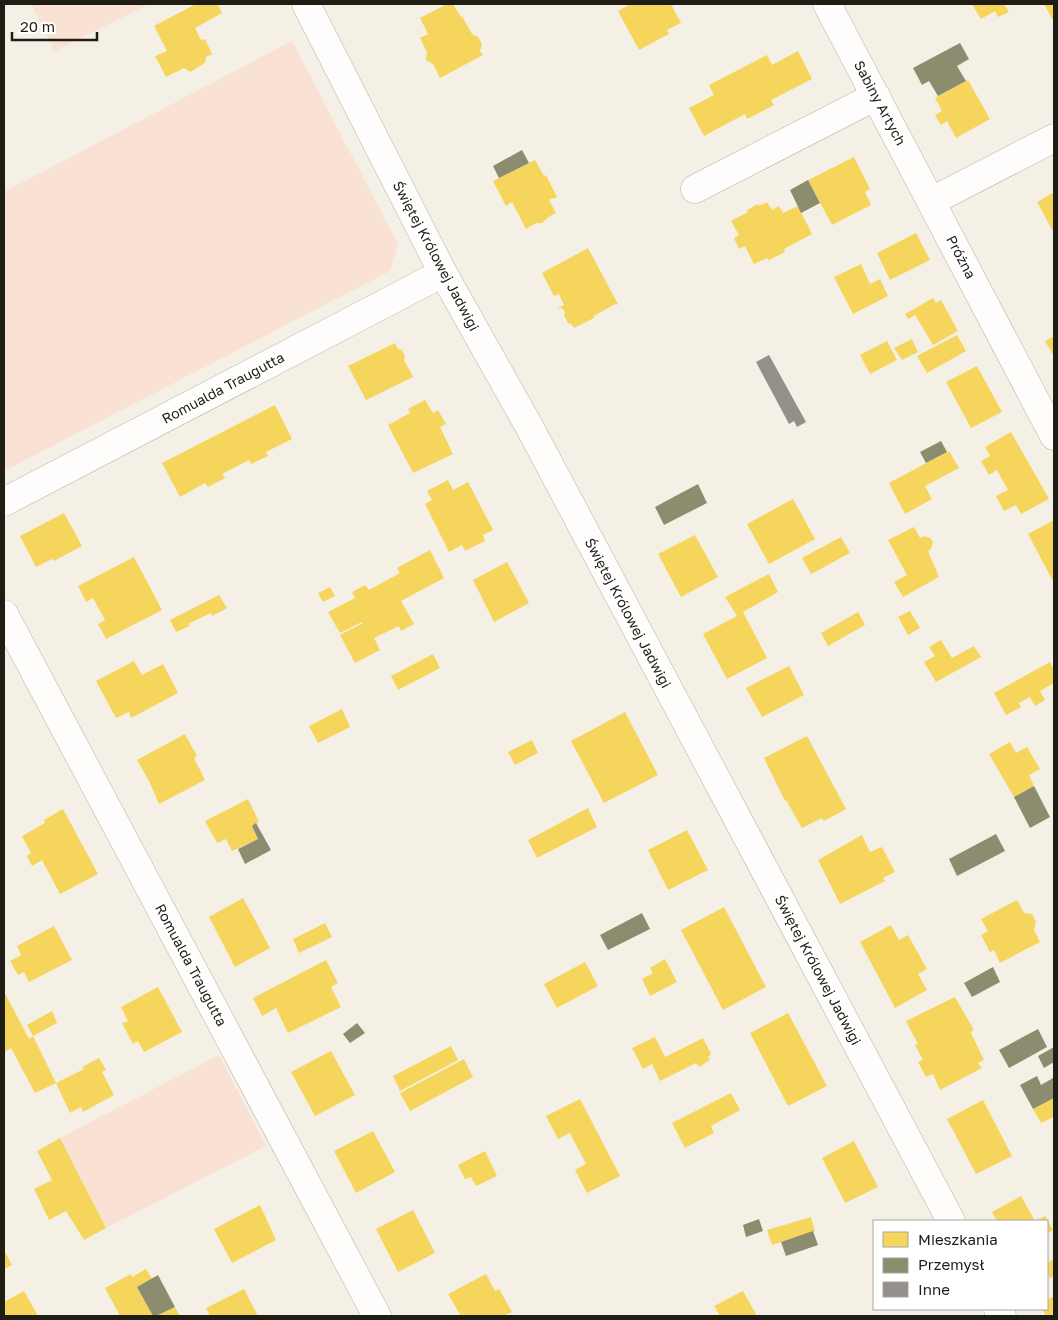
<svg xmlns="http://www.w3.org/2000/svg" width="1058" height="1320" font-family="'Golos Text',sans-serif">
<rect width="100%" height="100%" fill="#f5f0e5"/>
<path fill="#f9e1d4" d="M31,4H149L55,51Z
M292,41L398,244L390,271L4,471V192Z
M219,1055L266,1146L106,1228L60,1138Z"/>
<path fill="#f6d55c" d="M196,4H218L222,13L195,28L201,40L205,39L212,54L206,57L205,63L190,72L184,68L166,77L155,56L167,51L154,26Z
M447,4H453L461,17L462,16L472,34L478,37L482,44L480,51L483,55L440,78L433,64L426,60L427,52L420,38L428,34L420,18Z
M631,4H671L681,23L667,30L669,34L639,50L618,11Z
M972,4H1004L1009,12L998,17L995,11L981,19Z
M1044,4H1054V22Z
M798,51L812,79L771,100L774,105L747,119L745,114L704,136L689,108L714,95L709,85L767,55L772,65Z
M968,80L990,119L956,138L947,121L941,125L935,115L942,111L935,98Z
M854,157L870,189L865,192L871,205L832,225L808,180Z
M535,160L544,176L546,175L557,197L549,200L556,213L550,216L542,223H536L526,229L512,202L506,206L493,181Z
M1054,192V233L1037,202Z
M767,202L772,210L779,206L783,213L798,206L812,234L784,249L785,252L769,260L767,258L754,264L745,246L739,249L734,238L739,235L731,221L748,212L747,210L758,204L759,206Z
M916,233L930,260L890,280L877,253Z
M588,248L618,304L616,305L615,304L594,316V318L574,328L571,324L568,323L564,315L565,312L562,308L557,309L564,305L559,294L554,296L542,273Z
M861,264L870,284L880,279L888,296L853,314L834,277Z
M933,298L936,303L941,300L958,331L933,345L915,315L908,319L905,314Z
M957,335L966,351L927,373L917,356Z
M1054,336V354L1053,355L1045,341Z
M912,339L918,352L902,360L894,348Z
M887,341L897,360L870,374L860,355Z
M395,343L398,349L402,350L405,357L404,360L413,377L366,400L348,366Z
M977,366L1002,412L971,428L946,382Z
M425,400L433,413L438,410L446,424L440,427L453,454L413,473L388,425L410,413L408,409Z
M275,405L292,439L266,452L268,456L251,464L249,460L222,474L225,478L208,487L205,483L180,497L162,463Z
M1011,432L1049,499L1021,514L1016,505L1004,511L996,496L1008,490L997,470L989,475L981,461L990,456L985,447Z
M949,451L959,468L925,486L932,499L905,514L889,483Z
M448,480L453,490L468,482L493,530L483,535L485,541L465,551L462,545L449,552L425,504L432,500L427,491Z
M793,499L815,539L769,564L747,524Z
M64,513L82,546L54,561L52,559L36,567L20,536Z
M1054,520V583L1028,534Z
M914,527L920,538L924,536L930,538L933,542L931,549L928,551L939,577L903,597L894,582L907,575L888,540Z
M695,535L718,577L681,597L658,554Z
M841,537L850,553L811,574L802,558Z
M430,550L444,578L401,601L414,624L401,631L399,626L374,638L380,650L355,663L340,635L363,623L362,622L340,633L328,612L355,598L352,592L365,585L369,590L400,573L397,568Z
M134,557L162,610L106,639L98,624L105,620L93,598L86,602L78,586Z
M507,562L529,603L494,622L473,580Z
M769,574L778,592L743,612L767,658L727,679L703,634L737,616L725,597Z
M330,587L335,596L323,602L318,593Z
M219,595L227,608L212,616L211,613L188,624L190,626L176,632L170,620Z
M910,611L920,628L908,635L898,617Z
M858,612L865,625L828,646L821,633Z
M941,640L952,658L974,646L981,657L936,682L924,662L935,656L929,647Z
M433,654L440,668L398,690L391,676Z
M134,661L142,675L163,664L178,693L131,718L129,712L116,718L96,681Z
M1050,662L1054,670V683L1040,691L1045,700L1035,706L1030,697L1019,703L1021,707L1006,715L994,693Z
M789,666L804,695L762,717L746,688Z
M342,709L350,727L318,743L309,726Z
M625,712L658,775L604,803L571,741Z
M185,734L197,756L194,758L205,780L159,804L149,781L137,760Z
M807,736L846,809L824,821L822,818L802,828L786,800L785,801L764,758Z
M532,740L538,753L515,765L508,752Z
M1010,742L1016,753L1027,747L1040,769L1029,775L1034,786L1014,797L989,754Z
M248,799L259,822L252,826L258,839L232,851L226,839L217,843L205,821Z
M588,808L597,827L537,858L528,840Z
M63,809L98,874L60,894L42,860L32,866L27,856L31,853L22,836L45,823L44,820Z
M687,830L708,870L668,890L648,850Z
M862,835L870,852L882,847L895,872L883,878L885,881L840,904L818,860Z
M243,898L270,948L235,967L209,917Z
M1017,900L1024,913L1032,914L1036,922L1034,930L1040,942L1000,963L994,950L990,952L981,935L988,931L981,919Z
M724,907L766,987L723,1010L681,930Z
M325,923L332,937L299,953L293,939Z
M891,925L899,940L908,935L927,969L918,974L927,990L895,1008L860,942Z
M54,926L72,960L29,982L24,972L18,975L10,961L21,955L17,946Z
M665,959L677,982L650,996L642,979L653,973L650,968Z
M326,960L338,983L331,987L341,1007L288,1033L276,1008L262,1016L253,998Z
M585,962L598,986L557,1008L544,984Z
M158,987L182,1032L144,1052L138,1041L133,1044L122,1023L128,1021L121,1007Z
M6,995L29,1039L33,1036L27,1025L52,1011L57,1023L33,1036L56,1083L84,1069L82,1067L99,1058L106,1070L102,1072L114,1095L83,1112L81,1107L70,1113L56,1083L35,1093L11,1048L4,1052V996Z
M955,997L974,1030L971,1032V1033L984,1060L978,1063L982,1068L940,1090L933,1074L926,1077L918,1062L923,1060L915,1045L918,1044L906,1021Z
M788,1013L827,1086L788,1106L750,1033Z
M655,1037L665,1057L703,1038L711,1054L708,1057L710,1060L699,1067L696,1063L660,1081L652,1064L643,1069L632,1048Z
M451,1046L458,1060L400,1091L393,1076Z
M331,1051L355,1095L315,1116L291,1072Z
M464,1059L473,1077L410,1111L400,1093Z
M731,1093L740,1110L711,1126L714,1133L685,1148L672,1123Z
M1054,1098V1117L1041,1123L1033,1109Z
M580,1099L620,1176L587,1193L575,1170L586,1164L570,1133L558,1139L546,1116Z
M983,1100L1012,1156L976,1174L947,1119Z
M373,1131L395,1172L356,1193L334,1151Z
M60,1138L106,1228L84,1240L66,1211L49,1220L34,1189L52,1180L37,1151Z
M854,1141L878,1187L845,1203L822,1158Z
M485,1151L497,1176L476,1186L471,1177L465,1179L458,1165Z
M1021,1196L1035,1221L1045,1216L1053,1230L1047,1234V1221H997L992,1212Z
M260,1205L276,1240L232,1263L214,1229Z
M413,1210L435,1253L398,1272L376,1229Z
M811,1217L815,1231L772,1245L767,1230Z
M4,1250L12,1265L4,1269Z
M1054,1259V1276L1050,1278L1047,1272V1263Z
M146,1269L152,1279L137,1287L153,1316H120L105,1288L131,1274L132,1277Z
M486,1274L495,1291L499,1289L512,1312L503,1316H461L448,1294Z
M244,1289L258,1316H210L206,1308Z
M24,1291L38,1316H4V1302Z
M743,1291L757,1316H720L714,1306Z
M1054,1296V1316H1046L1042,1309H1047V1300Z
M175,1307L180,1316H156Z"/>
<path fill="#8c8c6e" d="M960,43L969,59L957,66L966,81L938,96L929,81L922,85L913,68Z
M522,150L529,163L499,178L493,166Z
M808,180L820,203L801,213L790,190Z
M941,441L947,452L926,463L920,452Z
M698,484L707,503L664,525L655,507Z
M1034,786L1050,817L1030,828L1014,797Z
M256,823L271,850L245,864L238,849L258,839L252,826Z
M996,834L1005,851L957,876L949,859Z
M642,913L650,929L608,950L600,935Z
M993,967L1000,982L972,997L964,983Z
M357,1023L365,1033L350,1043L343,1034Z
M1038,1029L1047,1047L1009,1068L999,1050Z
M1054,1047V1062L1044,1068L1038,1056Z
M1037,1076L1041,1085L1053,1078L1054,1098L1033,1109L1020,1085Z
M759,1219L763,1231L746,1237L743,1225Z
M813,1231L818,1245L786,1256L781,1242Z
M158,1275L175,1307L156,1316H153L137,1287Z"/>
<path fill="#948f88" d="M769,355L806,422L797,427L794,421L789,424L756,362Z"/>
<g fill="none" stroke-linecap="round" stroke-linejoin="round">
<g stroke="#b4b0a7" stroke-width="29">
<path id="minor" d="M306,4L443,273L530,428L951,1221
M827,4L1054,436
M695,189L876,96
M932,201L1054,138
M4,502L443,273
M4,614L377,1316
M998,1309L1002,1316"/>
</g>
<use href="#minor" stroke="#fefdfb" stroke-width="28"/>
</g>
<g text-anchor="middle" stroke-width="5" stroke-linejoin="round" paint-order="stroke">
<g font-size="14" fill="#201d15" stroke="#fff">
<text transform="translate(880 103) rotate(62)" y="5">Sabiny Artych</text>
<text transform="translate(436 256) rotate(62)" y="5">Świętej Królowej Jadwigi</text>
<text transform="translate(961 257) rotate(62)" y="5">Próżna</text>
<text transform="translate(223 388) rotate(-28)" y="5">Romualda Traugutta</text>
<text transform="translate(628 613) rotate(62)" y="5">Świętej Królowej Jadwigi</text>
<text transform="translate(191 965) rotate(62)" y="5">Romualda Traugutta</text>
<text transform="translate(818 970) rotate(62)" y="5">Świętej Królowej Jadwigi</text>
</g>
</g>
<rect width="1058" height="1320" fill="none" stroke="#201d15" stroke-width="10"/>
<rect x="873" y="1220" width="175" height="90" fill="#ffffff" stroke="#a6a5a1"/>
<rect x="883" y="1232" width="25" height="15" fill="#f6d55c" stroke="#a6a5a1"/>
<text x="918" y="1245" font-size="15" fill="#201d15">Mieszkania</text>
<rect x="883" y="1258" width="25" height="15" fill="#8c8c6e" stroke="#a6a5a1"/>
<text x="918" y="1270" font-size="15" fill="#201d15">Przemysł</text>
<rect x="883" y="1282" width="25" height="15" fill="#948f88" stroke="#a6a5a1"/>
<text x="918" y="1295" font-size="15" fill="#201d15">Inne</text>
<path d="M12 32v8h85v-8" fill="none" stroke="#201d15" stroke-width="2.5"/>
<text x="20" y="32" font-size="15" fill="#201d15" stroke="#ffffff" stroke-width="4" paint-order="stroke">20 m</text>
</svg>
